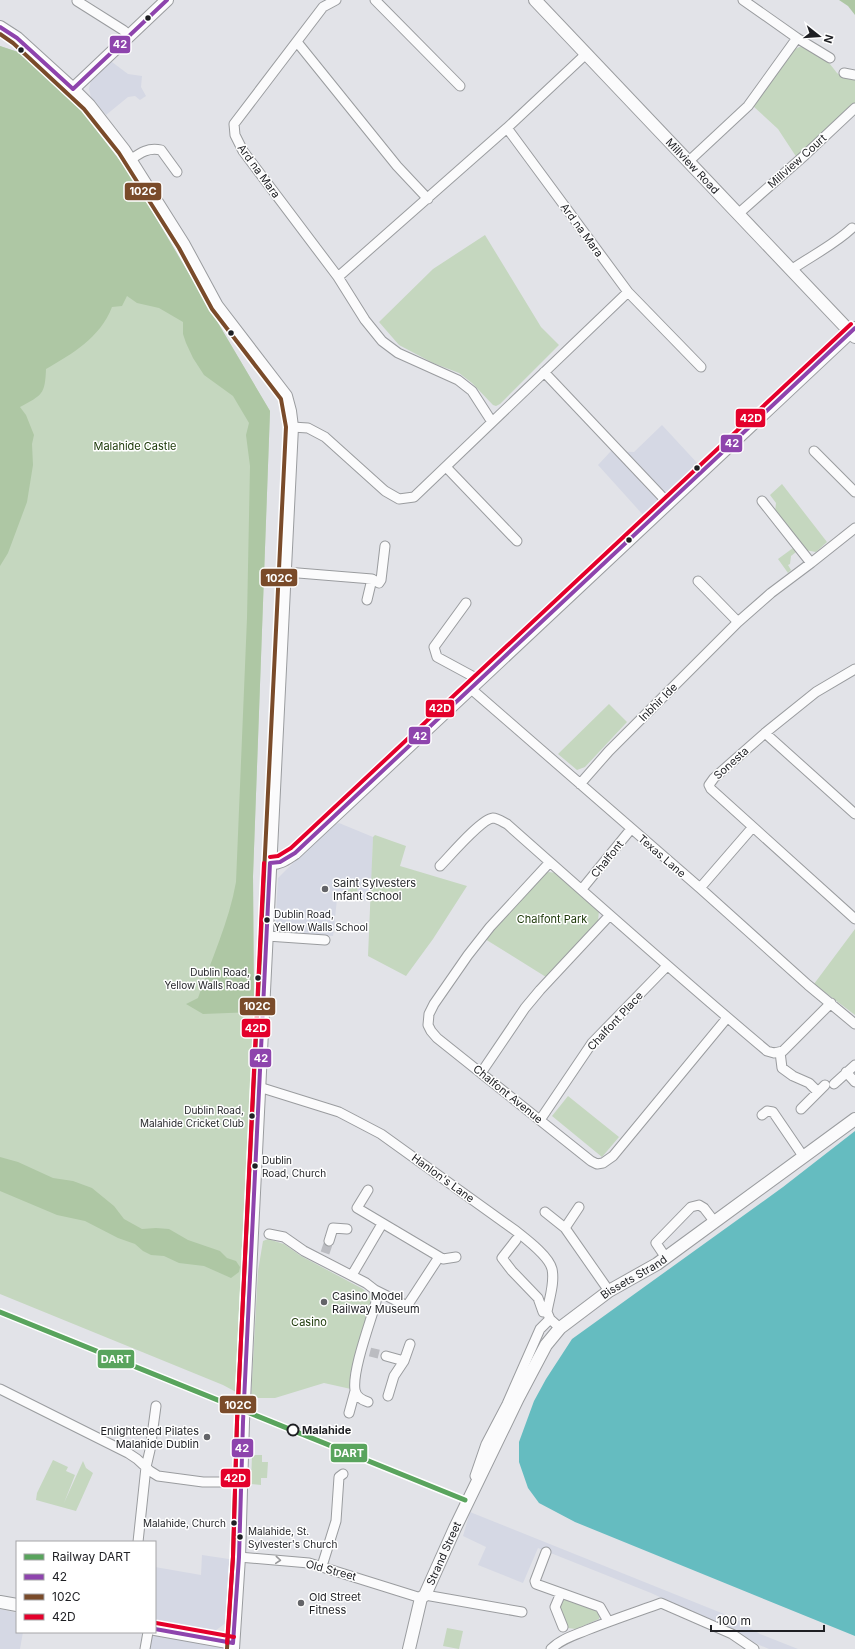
<svg xmlns="http://www.w3.org/2000/svg" width="855" height="1649" font-family="Inter,sans-serif">
<rect width="100%" height="100%" fill="#e2e3e8"/>
<path fill="#d5d8e4" d="M108,59L128,74L142,76L141,87L146,96L140,100L135,96L128,97L106,115L91,97L89,89L91,80Z
M662,425L699,465L644,516L598,465L611,451L634,452Z
M339,823L373,837L371,901L337,899L333,936L275,932L278,878L307,849L336,824Z
M470,1512L734,1618L760,1634L798,1649H769L750,1641L738,1633L651,1593L538,1548L523,1583L478,1565L486,1547L463,1536Z
M202,1555L229,1559L227,1622L215,1631L155,1622V1567L201,1575Z
M0,1609L17,1613V1632H23L20,1649H0Z
M156,1633L220,1644L226,1649H149L152,1634Z"/>
<path fill="#c5d7bf" d="M804,45L826,59L837,73L847,79L855,78V103L797,158L778,129L753,106L795,49Z
M0,46L21,53L82,111L130,174L270,411L253,876L254,1012L245,1242L243,1241L241,1251L244,1263V1306L238,1393L223,1385L0,1294Z
M485,235L541,327L559,345L500,404L496,406L493,405L472,383L459,373L433,363L399,345L379,322L433,269Z
M782,484L827,542L816,552L805,550L775,512L776,503L770,495Z
M793,548L796,552L791,556L790,564L788,565L791,570L788,573L778,559Z
M609,704L627,722L585,767L577,770L558,754Z
M375,835L406,846L400,866L467,886L433,939L406,976L368,956L373,837Z
M549,872L556,873L599,910L598,922L546,977L485,939L544,874Z
M354,885L358,886L356,901L339,899Z
M855,929V1015L814,984Z
M568,1096L619,1137L602,1157L552,1116Z
M268,1239L284,1244L301,1256L363,1289L369,1295L371,1303L350,1375L351,1389L324,1383L275,1398H251L258,1271L263,1241Z
M252,1455H262V1462H268L267,1478H261V1485L251,1484Z
M53,1460L68,1467L66,1471L75,1475L64,1503L83,1461L86,1468L93,1473L76,1511L36,1500L37,1493Z
M565,1598L598,1610L600,1615L599,1619L576,1629L568,1628L558,1609L562,1599Z
M447,1628L463,1631L459,1649L443,1646Z"/>
<path fill="#aec7a4" d="M839,0H855V15L848,6Z
M0,46L21,53L82,111L130,174L270,411L253,876L254,1012L203,1014L186,1004L198,998C211,960 229,922 236,882L247,618L250,466L246,435L249,423L233,396L204,375L193,358L186,343L183,334V322L159,308L137,303L127,296L122,306L112,307C100,338 72,354 46,369C45,395 42,395 20,407L26,415L34,435L32,444L33,465L27,502L8,553L0,566Z
M0,1157L18,1162L53,1178L73,1181L92,1188L114,1206L124,1219L142,1229L156,1228L169,1229L188,1240L220,1251L227,1258L236,1261L240,1267L239,1272L231,1278L204,1266L179,1263L164,1256L151,1255L143,1251L135,1244L118,1238L85,1221L57,1215L0,1191Z"/>
<path fill="#65bcc0" d="M855,1131V1636L575,1522L539,1503L528,1488L519,1462V1442L534,1401L546,1379L572,1339L783,1187Z"/>
<g fill="none" stroke-linecap="round" stroke-linejoin="round">
<path stroke="#bbbcc1" stroke-width="9" stroke-dasharray="9 4.5" stroke-linecap="butt" d="M325,1253L329,1241
M370,1352L386,1356"/>
<g stroke="#9a9c9f" stroke-width="11">
<path id="street" d="M336,0L323,7L234,124L235,135L243,151L338,277L365,320L382,341L398,353L458,380L472,391L492,422
M375,0L460,86
M743,0L797,38L830,58
M77,1L123,30L130,36
M297,42L397,166L428,199
M844,73L855,75
M130,160C140,153 148,147 161,150L177,172
M689,161L748,106L797,38
M738,214L805,155L855,108
M791,270C811,256 834,245 852,228
M338,277L507,128L586,54
M628,292L701,367
M544,372L669,504
M292,427L308,428L325,437L385,491L399,499L414,497L628,292L507,128
M814,451L855,492
M446,467L517,541
M762,501L811,563
M286,572L372,579L367,600
M372,579L379,583L381,580L385,546
M698,581L738,622
M466,603L434,647L437,657L474,677L478,681
M855,669L816,692L765,733L714,778L709,785L711,789L855,919
M470,688L700,888L808,985L855,1024
M765,733L855,814
M580,784L609,751L738,622L771,593L811,563L855,528
M550,862L490,927L468,955L434,1004L429,1014L428,1025L431,1031L437,1038L591,1161L597,1164L603,1163L613,1156L727,1018
M440,866C449,857 481,819 493,818C497,818 503,822 507,824C593,900 679,977 767,1051L774,1053L783,1051L831,1003
M700,888L752,828
M582,889L631,829
M267,936L325,940
M780,1052L782,1068L793,1076L809,1083L818,1092
M846,1072L855,1082
M481,1073L525,1008L540,990L610,915
M834,1084L855,1065
M259,1087L339,1112L381,1134L516,1231C526,1239 549,1256 552,1269C555,1283 549,1299 547,1312L550,1319L560,1328
M801,1109L825,1085
M762,1115L767,1111L773,1112L803,1156
M540,1120L592,1043L667,966
M368,1190L357,1208L443,1259L456,1257
M545,1212L565,1228L609,1291
M565,1228L579,1207
M269,1234L284,1237L304,1251L366,1283L375,1290L376,1302C370,1323 352,1371 355,1390C356,1396 362,1400 368,1402
M516,1240L502,1258L512,1271L538,1298L543,1312H547
M329,1241L333,1228L347,1229
M662,1252L656,1243L691,1207L699,1205L704,1208L714,1221
M352,1275L382,1224
M375,1290L407,1306L439,1257
M386,1356L404,1361
M0,1389L128,1453L137,1459L150,1471L158,1476L203,1482H241
M388,1396L394,1376L404,1361L410,1344
M349,1413L355,1391
M475,1476L486,1444L507,1404L540,1329L550,1319
M138,1542L146,1467L150,1450L156,1406
M546,1552L535,1581L536,1584L600,1607L608,1621
M239,1557L309,1563L421,1598
M322,1566L336,1521L339,1477L343,1474
M561,1593L555,1607L563,1627
M425,1595L522,1612
M145,1649L148,1632
M551,1649C561,1639 575,1635 587,1630C612,1620 636,1612 661,1603L732,1634L754,1649"/>
</g>
<g stroke="#9a9c9f" stroke-width="14">
<g id="secondary">
<path id="s1" d="M535,0L855,337"/>
<path d="M0,27L17,38L73,89L89,105L124,150L184,245L217,306L286,396L290,411L292,427L252,1233L243,1422L239,1557L233,1649"/>
<path d="M73,89L167,0"/>
<path d="M270,863C280,864 287,858 295,853L855,328"/>
<path d="M0,1602L17,1605"/>
<path d="M155,1629L233,1643"/>
<path id="s2" d="M409,1649L421,1598L425,1595L455,1528L518,1398L546,1345L560,1328L609,1291L657,1264L855,1119"/>
</g>
</g>
<use href="#street" stroke="#fbfbfc" stroke-width="9"/>
<use href="#secondary" stroke="#fbfbfc" stroke-width="12"/>
<g stroke="#fff" stroke-width="7">
<path id="bus-1" d="M0,27L17,38L73,89
M73,89L167,0
M270,863L280,862L295,853L855,328
M155,1629L233,1643
M233,1643L239,1557L243,1422L270,863"/>
</g>
<g stroke="#fff" stroke-width="7">
<path id="bus-2" d="M0,34L13,43L84,109L119,153L179,248L212,309L281,399L286,427L237,1422L233,1557L227,1649"/>
</g>
<g stroke="#fff" stroke-width="7">
<path id="bus-3" d="M270,857L278,856L291,848L851,324
M156,1623L234,1637
M227,1643L233,1557L237,1422L264,863"/>
</g>
<use href="#bus-1" stroke="#8e44ad" stroke-width="4"/>
<use href="#bus-2" stroke="#7a4b2a" stroke-width="4"/>
<use href="#bus-3" stroke="#e4002b" stroke-width="4"/>
<g stroke="#fff" stroke-width="8">
<path id="rail-1" d="M0,1312L465,1500"/>
</g>
<use href="#rail-1" stroke="#59a45d" stroke-width="5"/>
</g>
<defs><path id="oneway-chevron" d="M-2-3.5L2.5 0L-2 3.5" fill="none" stroke-width="1.6" stroke-linecap="round" stroke-linejoin="round"/></defs>
<use stroke="#98989a" href="#oneway-chevron" transform="translate(278 1560) rotate(5)"/>
<g fill="#1e1f23" stroke="#fff" stroke-width="1.5">
<circle cx="148" cy="18" r="3.5"/>
<circle cx="21" cy="50" r="3.5"/>
<circle cx="231" cy="333" r="3.5"/>
<circle cx="697" cy="468" r="3.5"/>
<circle cx="629" cy="540" r="3.5"/>
<circle cx="267" cy="920" r="3.5"/>
<circle cx="258" cy="978" r="3.5"/>
<circle cx="252" cy="1116" r="3.5"/>
<circle cx="255" cy="1166" r="3.5"/>
<circle cx="234" cy="1523" r="3.5"/>
<circle cx="240" cy="1537" r="3.5"/>
</g>
<g fill="#636468" stroke="#fff" stroke-width="1.5">
<circle cx="325" cy="889" r="4"/>
<circle cx="324" cy="1302" r="4"/>
<circle cx="207" cy="1437" r="4"/>
<circle cx="301" cy="1603" r="4"/>
</g>
<circle fill="#fff" stroke="#1e1f23" stroke-width="2" cx="293" cy="1430" r="5.5"/>
<g text-anchor="middle" stroke-width="3" stroke-linejoin="round" paint-order="stroke">
<g font-size="10" fill="#1e1f23" stroke="#fff" text-anchor="start">
<text x="274" y="918">Dublin Road,<tspan x="274" dy="13">Yellow Walls School</tspan></text>
<text x="250" y="976" text-anchor="end">Dublin Road,<tspan x="250" dy="13">Yellow Walls Road</tspan></text>
<text x="244" y="1114" text-anchor="end">Dublin Road,<tspan x="244" dy="13">Malahide Cricket Club</tspan></text>
<text x="262" y="1164">Dublin<tspan x="262" dy="13">Road, Church</tspan></text>
<text x="226" y="1527" text-anchor="end">Malahide, Church</text>
<text x="248" y="1535">Malahide, St.<tspan x="248" dy="13">Sylvester's Church</tspan></text>
</g>
<g font-size="11" fill="#1e1f23" stroke="#fff">
<text transform="translate(797 161) rotate(-42)" y="4">Millview Court</text>
<text dy="4" stroke="none"><textPath href="#s1" startOffset="229">Millview Road</textPath></text>
<text transform="translate(259 171) rotate(54)" y="4">Ard na Mara</text>
<text transform="translate(582 230) rotate(54)" y="4">Ard na Mara</text>
<text transform="translate(658 702) rotate(-45)" y="4">Inbhir Ide</text>
<text transform="translate(731 763) rotate(-42)" y="4">Sonesta</text>
<text transform="translate(662 856) rotate(41)" y="4">Texas Lane</text>
<text transform="translate(607 859) rotate(-51)" y="4">Chalfont</text>
<text transform="translate(615 1021) rotate(-47)" y="4">Chalfont Place</text>
<text transform="translate(508 1094) rotate(39)" y="4">Chalfont Avenue</text>
<text transform="translate(443 1178) rotate(36)" y="4">Hanlon's Lane</text>
<text dy="4" stroke="none"><textPath href="#s2" startOffset="447">Bissets Strand</textPath></text>
<text dy="4" stroke="none"><textPath href="#s2" startOffset="103">Strand Street</textPath></text>
<text transform="translate(331 1570) rotate(15)" y="4">Old Street</text>
</g>
<g font-size="11" fill="#183504" stroke="#fff">
<text x="135" y="450">Malahide Castle</text>
<text x="552" y="923">Chalfont Park</text>
<text x="309" y="1326">Casino</text>
</g>
<g font-size="11" fill="#1e1f23" stroke="#fff" text-anchor="start">
<text x="333" y="887">Saint Sylvesters<tspan x="333" dy="13">Infant School</tspan></text>
<text x="332" y="1300">Casino Model<tspan x="332" dy="13">Railway Museum</tspan></text>
<text x="199" y="1435" text-anchor="end">Enlightened Pilates<tspan x="199" dy="13">Malahide Dublin</tspan></text>
<text x="309" y="1601">Old Street<tspan x="309" dy="13">Fitness</tspan></text>
</g>
<g font-size="11" font-weight="bold" fill="#1e1f23" stroke="#fff" text-anchor="start">
<text x="302" y="1434">Malahide</text>
</g>
</g>
<g stroke="#fff" stroke-width="1.5">
<rect x="109" y="35" width="22" height="19" rx="4" fill="#8e44ad"/>
<rect x="124" y="182" width="38" height="19" rx="4" fill="#7a4b2a"/>
<rect x="735" y="408" width="31" height="20" rx="4" fill="#e4002b"/>
<rect x="720" y="434" width="23" height="19" rx="4" fill="#8e44ad"/>
<rect x="260" y="568" width="38" height="19" rx="4" fill="#7a4b2a"/>
<rect x="425" y="699" width="30" height="19" rx="4" fill="#e4002b"/>
<rect x="408" y="726" width="23" height="19" rx="4" fill="#8e44ad"/>
<rect x="239" y="997" width="37" height="19" rx="4" fill="#7a4b2a"/>
<rect x="241" y="1018" width="30" height="20" rx="4" fill="#e4002b"/>
<rect x="249" y="1048" width="23" height="20" rx="4" fill="#8e44ad"/>
<rect x="97" y="1349" width="38" height="20" rx="4" fill="#59a45d"/>
<rect x="219" y="1395" width="38" height="19" rx="4" fill="#7a4b2a"/>
<rect x="231" y="1438" width="23" height="20" rx="4" fill="#8e44ad"/>
<rect x="330" y="1443" width="38" height="20" rx="4" fill="#59a45d"/>
<rect x="220" y="1468" width="31" height="20" rx="4" fill="#e4002b"/>
</g>
<g font-size="11" text-anchor="middle" font-weight="bold" fill="#fff">
<text x="120" y="48">42</text>
<text x="143" y="195">102C</text>
<text x="751" y="422">42D</text>
<text x="732" y="447">42</text>
<text x="279" y="582">102C</text>
<text x="440" y="712">42D</text>
<text x="420" y="740">42</text>
<text x="257" y="1010">102C</text>
<text x="256" y="1032">42D</text>
<text x="261" y="1062">42</text>
<text x="116" y="1363">DART</text>
<text x="238" y="1409">102C</text>
<text x="242" y="1452">42</text>
<text x="349" y="1457">DART</text>
<text x="235" y="1482">42D</text>
</g>
<rect x="16" y="1541" width="140" height="92" fill="#ffffff" stroke="#a5a5a7"/>
<rect x="24" y="1554" width="20" height="6" fill="#59a45d" stroke="#a5a5a7"/>
<text x="52" y="1561" font-size="12" fill="#1e1f23">Railway DART</text>
<rect x="24" y="1574" width="20" height="6" fill="#8e44ad" stroke="#a5a5a7"/>
<text x="52" y="1581" font-size="12" fill="#1e1f23">42</text>
<rect x="24" y="1594" width="20" height="6" fill="#7a4b2a" stroke="#a5a5a7"/>
<text x="52" y="1601" font-size="12" fill="#1e1f23">102C</text>
<rect x="24" y="1614" width="20" height="6" fill="#e4002b" stroke="#a5a5a7"/>
<text x="52" y="1621" font-size="12" fill="#1e1f23">42D</text>
<g transform="translate(819 36) rotate(107)" stroke="#ffffff" stroke-width="3" paint-order="stroke">
<path d="M0-3L7 15L0 10L-7 15Z" fill="#1e1f23"/>
<text y="-6" font-size="11" font-weight="bold" text-anchor="middle" fill="#1e1f23">N</text>
</g>
<path d="M711 1625v6h113v-6" fill="none" stroke="#1e1f23" stroke-width="2"/>
<text x="717" y="1625" font-size="12" fill="#1e1f23" stroke="#ffffff" stroke-width="3" paint-order="stroke">100 m</text>
</svg>
